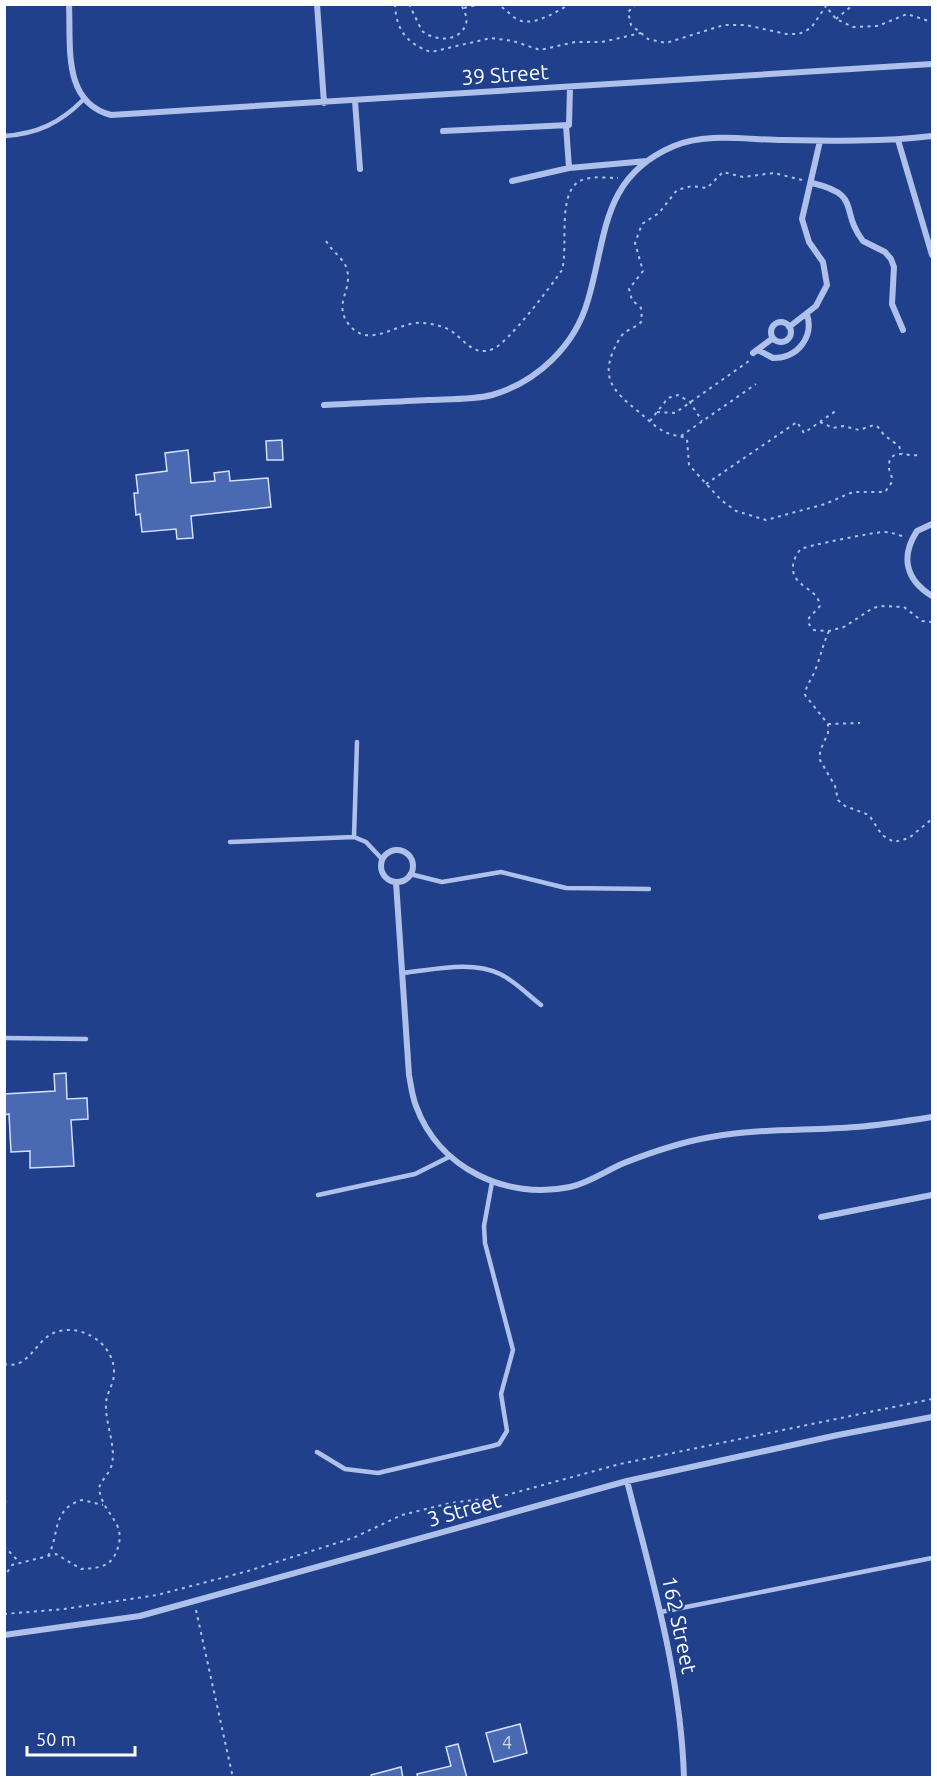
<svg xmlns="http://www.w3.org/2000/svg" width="937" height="1782" font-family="Ubuntu,sans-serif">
<rect width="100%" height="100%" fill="#21408c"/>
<path fill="#4a69b3" stroke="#d4dff8" stroke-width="1.5" d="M282,440L283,460H267L266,441Z
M188,450L191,483L215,481L214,473L229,471L230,481L268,478L271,507L191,516L193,538L177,539L176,529L142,532L140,514L136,515L134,493H138L136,475L167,471L165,453Z
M66,1073L67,1099L87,1098L88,1119L71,1120L74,1166L30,1168V1151L11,1152L9,1114L4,1115V1094L55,1091L54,1074Z
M520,1724L527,1753L494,1762L486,1733Z
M458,1744L467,1778H418L417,1774L451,1766L446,1747Z
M401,1767L403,1778H372L371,1775Z"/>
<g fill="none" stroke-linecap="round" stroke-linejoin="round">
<path stroke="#afc1eb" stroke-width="2" stroke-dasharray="3 4.5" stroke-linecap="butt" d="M395,4C396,30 407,44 431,52L491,38L513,41L540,50L575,42H602L641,33
M409,4L422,31C437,43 465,42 467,18L461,4
M495,4C504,7 508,13 515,18C530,29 556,12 570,4
M636,4L628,12L631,25L641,33L648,39L666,43L724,25H746L786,34H799L811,28L826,6
M650,4H662
M824,4L836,19L853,27L878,26L907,14L932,22
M464,8L481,4
M836,19L854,4
M802,180L774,173L743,177L723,172L707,188L692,186L677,190L659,213L642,224L635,243L643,271L629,289L632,300L641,308L642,321C635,329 625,329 620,338C598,375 610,389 639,412C647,419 655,427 665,432C672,436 680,435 687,439L689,465L721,500L736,511L766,520L825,504L853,492H885L892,482C893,475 887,469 889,463C892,448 909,457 918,455
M326,241C332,252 345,259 347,270C353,291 331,305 351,327C372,349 399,320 424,323C433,324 442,326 450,330C465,340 473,357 493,349C508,343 552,285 562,270C569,246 555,186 585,179C595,176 608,178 618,178
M657,412L675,413L749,361
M650,421L668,398L678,395L690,402L702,421
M820,422L833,428L843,426L859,430L874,425L878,427L884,435L899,446L902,454
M681,436L756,384
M706,484L797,422L804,433L837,410
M902,536C895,534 890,532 883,532C875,532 806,546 801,549C796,554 792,563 793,570C795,588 818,588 820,606L809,618L808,623L814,630L829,631L844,627L873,608L881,606L904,607L922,621L932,622
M829,631C823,644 821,655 816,668C813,678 806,684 805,695L828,724V733L820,751V760L835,786L838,800L845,806L869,815L882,835L894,842L909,838L932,819
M828,724L860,723
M4,1364C30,1370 35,1339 56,1332C83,1323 115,1345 114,1373C114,1385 106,1393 106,1404C105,1423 116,1445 112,1464C110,1473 102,1479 99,1488C101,1504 110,1512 117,1525C120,1531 120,1537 119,1544C113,1566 103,1568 81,1569L56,1554L12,1565L4,1577
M4,1503L7,1500
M4,1546L20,1563
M48,1556C60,1535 51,1509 82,1500L103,1505
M196,1610L233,1778
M4,1614L64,1609L157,1595L248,1571L353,1538L402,1515L450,1503L499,1497L620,1464L932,1399"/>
<path stroke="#afc1eb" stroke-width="4.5" d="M4,136C37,134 60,123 83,100
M354,837L357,742
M230,842L354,837L366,842L382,859
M410,874L442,882L501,872L566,888L649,889
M402,973C433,970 471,960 500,974C515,981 528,995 541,1005
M4,1038L86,1039
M318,1195L415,1174L449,1157
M317,1452L345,1469L378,1473L492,1446L499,1444L507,1431L501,1394L513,1350L485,1243L484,1226L492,1182
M661,1612L932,1558"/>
<path stroke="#afc1eb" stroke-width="6" d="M69,4C71,46 62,102 111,115L932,64
M317,4L324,103
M355,101L360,169
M566,125L569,168
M443,131L569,125L570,87
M898,140L932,255
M512,181L569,168L647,161
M812,183C863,195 839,210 863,241L885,252L891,259L894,267L892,304L903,330
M771 332a10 10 0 1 1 20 0a10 10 0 1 1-20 0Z
M789,327L816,306L827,285L823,262L809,242L802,219L820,141
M758,350L773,358C798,358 814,337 807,314
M753,353L773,338
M324,405C358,403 393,402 428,400C449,399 472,400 492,395C537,382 575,346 588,300C607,236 601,177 674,146C707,132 748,140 783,140C833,141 882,142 932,136
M932,524L917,531C900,557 906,580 932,596
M381 866a16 16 0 1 1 32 0a16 16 0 1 1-32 0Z
M396,882L409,1075C411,1085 412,1096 416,1106C439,1169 507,1200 570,1187C589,1183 607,1170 624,1163C652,1152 681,1142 711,1137C759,1128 808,1131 856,1127C882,1125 907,1121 932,1117
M821,1217L932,1195
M627,1481C652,1579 681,1676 684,1778
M4,1635L140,1616L627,1481L838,1435L932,1417"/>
</g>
<g text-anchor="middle" stroke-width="4.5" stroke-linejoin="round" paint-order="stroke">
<g font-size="18" fill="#d2daec">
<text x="507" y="1749">4</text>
</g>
<g font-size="21" fill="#fff" stroke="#21408c">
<text transform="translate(505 75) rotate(-4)" y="7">39 Street</text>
<text transform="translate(464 1510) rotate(-16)" y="7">3 Street</text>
<text transform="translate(679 1625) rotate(78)" y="7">162 Street</text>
</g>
</g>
<rect width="937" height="1782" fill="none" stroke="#ffffff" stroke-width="12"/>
<path d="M27 1746v9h108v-9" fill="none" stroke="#ffffff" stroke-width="3"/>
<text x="36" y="1746" font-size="18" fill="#ffffff" stroke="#21408c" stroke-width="4.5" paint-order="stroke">50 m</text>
</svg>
